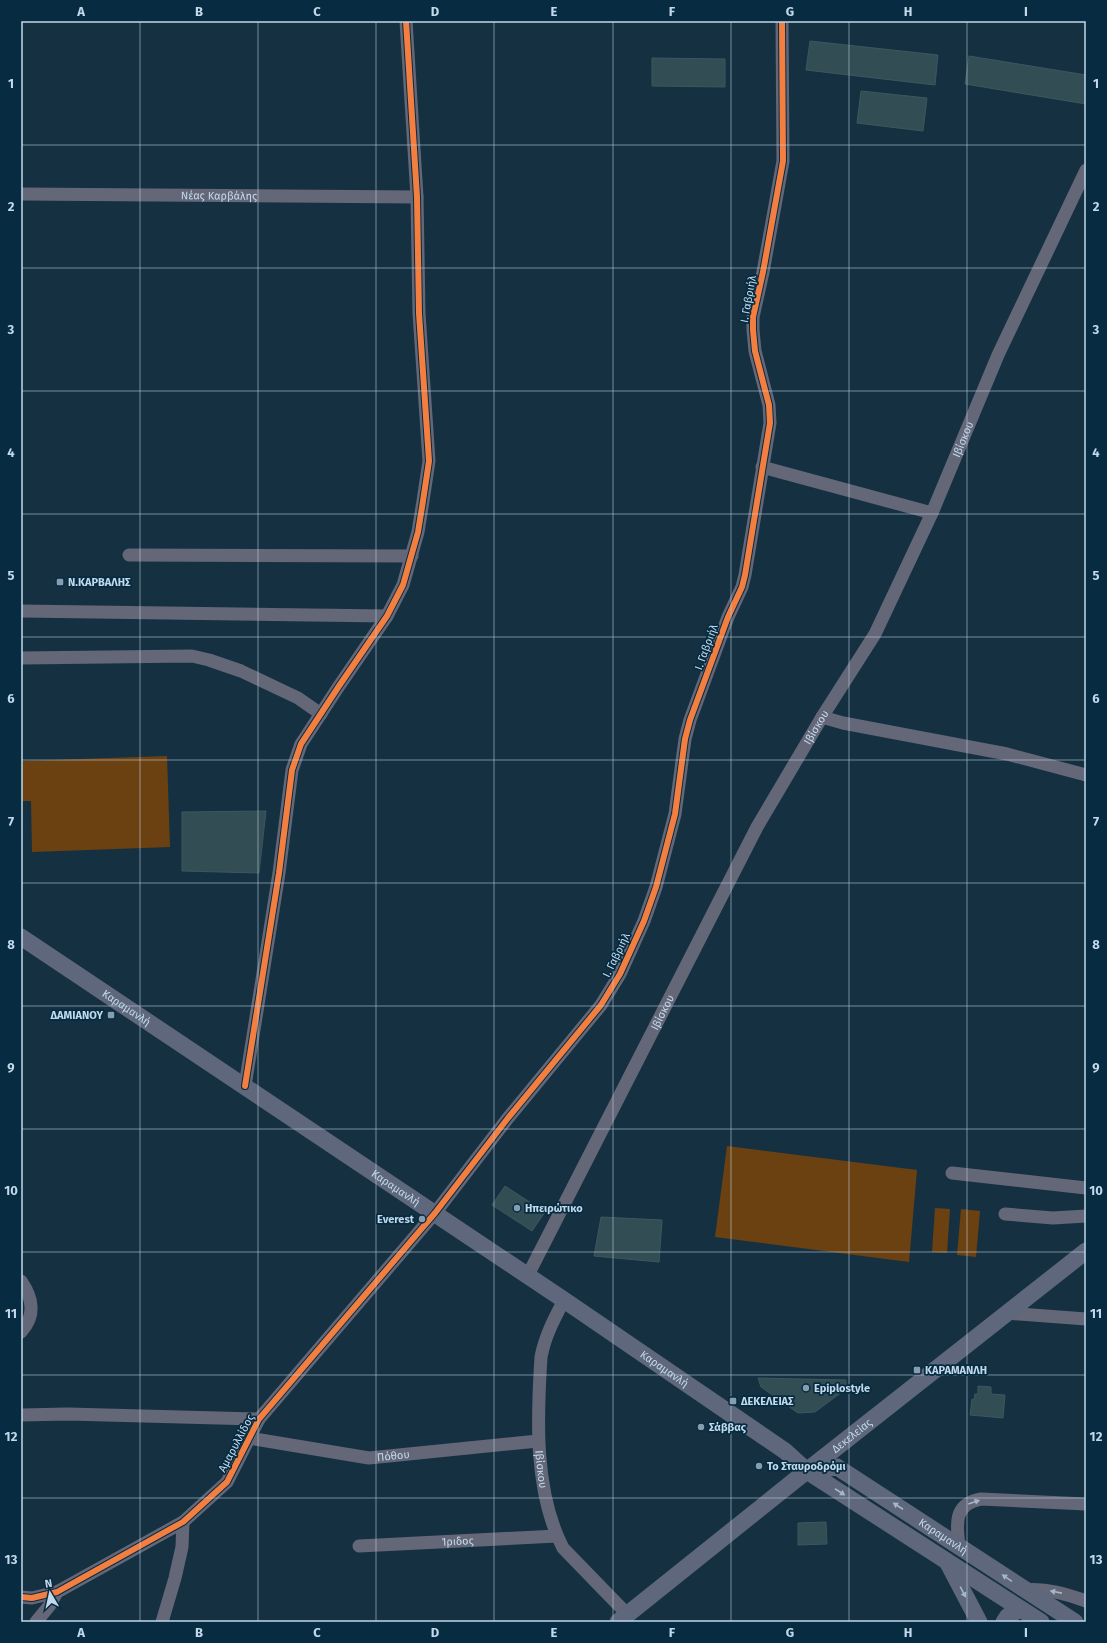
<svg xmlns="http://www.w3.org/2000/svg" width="1107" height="1643" font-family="'Fira Sans',sans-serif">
<rect width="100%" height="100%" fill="#153141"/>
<path fill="#6c4111" d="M167,756L170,847L32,852L31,801H21V761Z
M727,1146L917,1170L909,1262L715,1237Z
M935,1208L950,1209L947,1253L932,1252Z
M961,1209L980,1211L976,1257L957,1255Z"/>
<path fill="#324d53" stroke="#3e575e" d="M810,41L938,55L935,85L806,70Z
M969,56L1086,75V104L965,84Z
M652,58L725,59V87L652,86Z
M861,91L927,98L923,131L857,123Z
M266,811L259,873L182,871V812Z
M505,1186L545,1212L532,1231L492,1205Z
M601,1217L662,1220L659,1262L594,1256Z
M758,1378L846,1380V1389L815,1412L798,1413L761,1387Z
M978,1386L991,1387V1394L1005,1395L1003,1418L970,1415L972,1399L974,1400L975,1394H978Z
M826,1522L827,1544L798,1545V1523Z"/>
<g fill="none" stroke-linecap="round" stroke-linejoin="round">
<g stroke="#646778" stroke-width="13">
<path id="s1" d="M21,194L417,197"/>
<path d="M762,467L932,513"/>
<path d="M129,555L412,556"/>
<path d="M21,611L387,616"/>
<path d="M21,658L192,656L209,660L241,671L298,698L321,714"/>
<path d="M822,717L843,723L1007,754L1086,775"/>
<path d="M245,1086L279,873L292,770L301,744L339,686L387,616L403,585L418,532L423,501L429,461L419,313L417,197L406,21"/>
<path d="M952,1173L1086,1188"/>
<path d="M1005,1214L1053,1218L1086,1216"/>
<path id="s2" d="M528,1275L757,827L822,717L875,634L932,513L998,355L1086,170"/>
<path d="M21,1281C33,1298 36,1316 21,1332"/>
<path id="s3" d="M564,1300C554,1319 545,1336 541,1357C537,1418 534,1492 563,1548L628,1615"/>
<path d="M1006,1313L1086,1319"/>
<path d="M21,1415L68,1414L259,1419"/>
<path id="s4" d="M249,1438L369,1458L538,1441"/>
<path id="s5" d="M359,1546L557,1536"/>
<path d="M959,1546C956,1523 954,1504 981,1499L1086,1504"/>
<path d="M1025,1590C1047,1588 1066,1594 1086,1601"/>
<path d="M21,1597L32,1598L57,1592L183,1522L227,1482L259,1419L435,1213L508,1118L601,1005L620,974L644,921L656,887L675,814L685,739L690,720L728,617L742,587L745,575L770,423L769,405L755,351L753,330V317L763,272L783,161L782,21"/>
<path d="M36,1622L50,1605L57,1592"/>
<path d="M162,1622L175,1578L182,1547L183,1522"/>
</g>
<g stroke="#5e677b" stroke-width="17">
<path id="s6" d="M21,937L564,1300L785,1451L807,1471L1041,1622"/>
<path id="s7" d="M807,1471L837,1467L1075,1622"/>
<path d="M948,1563L979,1622"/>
<path id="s8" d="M618,1622L799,1477L1086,1251"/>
<path d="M1004,1622L1008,1616L1020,1609"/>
</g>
<g stroke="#072b41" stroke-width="8">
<path id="cycleway" d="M245,1086L279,873L292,770L301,744L339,686L387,616L403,585L418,532L423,501L429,461L419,313L417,197L406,21
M21,1597L32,1598L57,1592L183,1522L227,1482L259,1419L435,1213L508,1118L601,1005L620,974L644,921L656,887L675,814L685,739L690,720L728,617L742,587L745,575L770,423L769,405L755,351L753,330V317L763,272L783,161L782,21"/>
</g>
<use href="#cycleway" stroke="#f27e40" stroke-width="6"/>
</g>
<defs><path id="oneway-solid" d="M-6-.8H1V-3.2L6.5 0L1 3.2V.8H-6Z"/></defs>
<g fill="#a3b7c9">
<use href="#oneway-solid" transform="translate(840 1492) rotate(33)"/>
<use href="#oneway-solid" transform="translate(898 1506) rotate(-147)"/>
<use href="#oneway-solid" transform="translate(1007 1578) rotate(-146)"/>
<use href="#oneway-solid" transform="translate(963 1592) rotate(62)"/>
</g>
<g fill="#a5b7c8">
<use href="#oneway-solid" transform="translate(974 1502) rotate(-19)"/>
<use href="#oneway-solid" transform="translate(1056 1592) rotate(-169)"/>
</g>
<path fill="none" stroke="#c1d9ea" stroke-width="1" stroke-opacity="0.55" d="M140,21V1622M258,21V1622M376,21V1622M494,21V1622M613,21V1622M731,21V1622M849,21V1622M967,21V1622M21,145H1086M21,268H1086M21,391H1086M21,514H1086M21,637H1086M21,760H1086M21,883H1086M21,1006H1086M21,1129H1086M21,1252H1086M21,1375H1086M21,1498H1086"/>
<g fill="#859eaf" stroke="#072b41" stroke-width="1.5">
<rect x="56" y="578" width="8" height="8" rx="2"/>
<rect x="107" y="1011" width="8" height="8" rx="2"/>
<circle cx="517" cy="1208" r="4"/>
<circle cx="422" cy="1219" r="4"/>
<rect x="913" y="1366" width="8" height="8" rx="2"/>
<circle cx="806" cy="1388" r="4"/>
<rect x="729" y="1397" width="8" height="8" rx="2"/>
<circle cx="701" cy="1427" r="4"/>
<circle cx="759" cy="1466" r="4"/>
</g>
<g text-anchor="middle" stroke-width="3.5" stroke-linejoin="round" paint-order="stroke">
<g font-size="11" fill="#c1d9ea" stroke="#072b41">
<text dy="4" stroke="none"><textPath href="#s1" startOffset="198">Νέας Καρβάλης</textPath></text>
<text transform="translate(748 299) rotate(-80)" y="4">Ι. Γαβριήλ</text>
<text dy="4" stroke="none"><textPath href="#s2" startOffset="943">Ιβίσκου</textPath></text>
<text transform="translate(706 647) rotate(-70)" y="4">Ι. Γαβριήλ</text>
<text dy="4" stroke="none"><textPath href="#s2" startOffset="619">Ιβίσκου</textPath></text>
<text transform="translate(616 955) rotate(-64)" y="4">Ι. Γαβριήλ</text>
<text dy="4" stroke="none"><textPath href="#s6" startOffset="127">Καραμανλή</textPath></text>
<text dy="4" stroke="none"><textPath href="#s2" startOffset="295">Ιβίσκου</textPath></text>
<text dy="4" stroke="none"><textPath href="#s6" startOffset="451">Καραμανλή</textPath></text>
<text dy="4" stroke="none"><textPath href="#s6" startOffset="775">Καραμανλή</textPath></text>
<text dy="4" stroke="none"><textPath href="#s8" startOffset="299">Δεκελείας</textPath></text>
<text transform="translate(236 1443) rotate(-62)" y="4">Αμαρυλλίδος</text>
<text dy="4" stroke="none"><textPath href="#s4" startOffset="146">Πόθου</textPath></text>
<text dy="4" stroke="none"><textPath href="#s3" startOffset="174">Ιβίσκου</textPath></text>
<text dy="4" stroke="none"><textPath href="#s7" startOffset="157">Καραμανλή</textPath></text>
<text dy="4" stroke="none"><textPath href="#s5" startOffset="99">Ίριδος</textPath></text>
</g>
<g font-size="11" font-weight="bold" fill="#c1d9ea" stroke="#072b41" text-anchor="start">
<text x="68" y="586">Ν.ΚΑΡΒΑΛΗΣ</text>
<text x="103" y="1019" text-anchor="end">ΔΑΜΙΑΝΟΥ</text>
<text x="525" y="1212">Ηπειρώτικο</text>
<text x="414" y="1223" text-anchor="end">Everest</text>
<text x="925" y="1374">ΚΑΡΑΜΑΝΛΗ</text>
<text x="814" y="1392">Epiplostyle</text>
<text x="741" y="1405">ΔΕΚΕΛΕΙΑΣ</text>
<text x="709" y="1431">Σάββας</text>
<text x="767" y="1470">Το Σταυροδρόμι</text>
</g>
</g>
<rect width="1107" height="1643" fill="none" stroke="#072b41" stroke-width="44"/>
<g transform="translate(50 1593) rotate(351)" stroke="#072b41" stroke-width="3" paint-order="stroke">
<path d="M0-3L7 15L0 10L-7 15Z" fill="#c1d9ea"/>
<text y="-6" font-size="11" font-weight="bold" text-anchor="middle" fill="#c1d9ea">N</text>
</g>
<rect x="22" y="22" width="1063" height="1599" fill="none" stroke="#c1d9ea" stroke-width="1.5"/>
<g font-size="13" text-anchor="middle" font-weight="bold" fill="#c1d9ea">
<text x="81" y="16">A</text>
<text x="199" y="16">B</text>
<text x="317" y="16">C</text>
<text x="435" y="16">D</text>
<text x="554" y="16">E</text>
<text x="672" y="16">F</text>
<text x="790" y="16">G</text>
<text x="908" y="16">H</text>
<text x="1026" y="16">I</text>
<text x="11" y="88">1</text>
<text x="1096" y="88">1</text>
<text x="11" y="211">2</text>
<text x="1096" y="211">2</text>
<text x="11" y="334">3</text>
<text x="1096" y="334">3</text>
<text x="11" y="457">4</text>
<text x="1096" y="457">4</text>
<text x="11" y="580">5</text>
<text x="1096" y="580">5</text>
<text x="11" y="703">6</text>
<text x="1096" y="703">6</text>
<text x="11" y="826">7</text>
<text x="1096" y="826">7</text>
<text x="11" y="949">8</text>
<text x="1096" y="949">8</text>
<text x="11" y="1072">9</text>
<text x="1096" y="1072">9</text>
<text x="11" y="1195">10</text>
<text x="1096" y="1195">10</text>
<text x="11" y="1318">11</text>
<text x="1096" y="1318">11</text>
<text x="11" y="1441">12</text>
<text x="1096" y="1441">12</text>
<text x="11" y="1564">13</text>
<text x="1096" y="1564">13</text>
<text x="81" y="1637">A</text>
<text x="199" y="1637">B</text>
<text x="317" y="1637">C</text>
<text x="435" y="1637">D</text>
<text x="554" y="1637">E</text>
<text x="672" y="1637">F</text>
<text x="790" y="1637">G</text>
<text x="908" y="1637">H</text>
<text x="1026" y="1637">I</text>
</g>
</svg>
